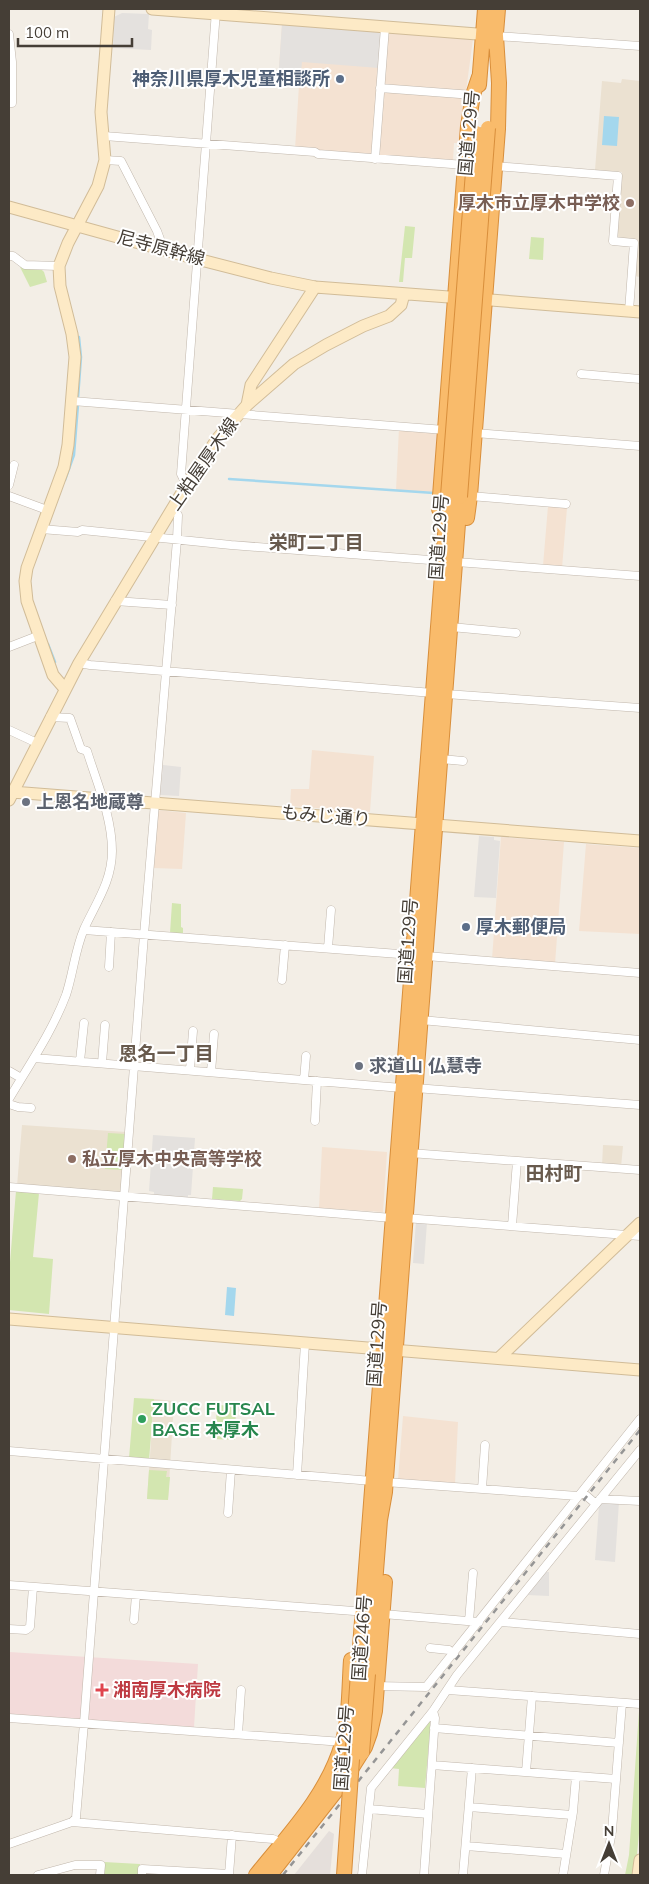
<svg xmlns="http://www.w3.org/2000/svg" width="649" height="1884" font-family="Mulish,'Noto Sans JP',sans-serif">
<rect width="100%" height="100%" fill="#f3eee6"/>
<path fill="#f4e2d2" d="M282,24L382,31L372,155L295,149L299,85L278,82Z
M389,31L473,39L466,91L384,84L388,33Z
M383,91L465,97L461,143H454L453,160L379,155Z
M399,428L437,432L434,492L396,490Z
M548,506L567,508L562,568L543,566Z
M312,750L374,756L370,812L290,806L291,789H309Z
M157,810L186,813L182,869L153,868Z
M501,837L564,842L555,964L492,959Z
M586,844L640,848V934L579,931Z
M322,1147L387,1152L383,1212L319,1208Z
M403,1416L458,1422L455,1484L398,1480Z"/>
<path fill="#e5dfdb" d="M329,1831L334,1834L330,1875H294Z"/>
<path fill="#ebe1d1" d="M622,79L640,81V277L634,276L637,240L619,238L617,235L622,172L595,170L602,81L621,83Z
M22,1125L126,1132L123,1190L119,1193L17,1186Z
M603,1145L623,1146L621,1167L602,1166Z
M154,1399L174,1401L168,1500L147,1499Z"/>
<path fill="#f3dbda" d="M9,1652L198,1664L194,1727L9,1715Z"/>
<path fill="#d3e6b0" d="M405,226L415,227L412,258H405L403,282H399Z
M531,237L544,238L543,260L529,259Z
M20,267L40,268L44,272L47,282L30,287Z
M172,903L181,904V927L183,928V934L170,933Z
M108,1133L126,1134L123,1170L105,1169Z
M213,1187L243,1189L242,1199L240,1201L212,1199Z
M16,1191L39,1193L33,1257L53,1259L49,1314L9,1310V1274Z
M134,1398L154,1399L149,1460L129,1458Z
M217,1405L236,1406L235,1440L215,1439Z
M149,1470L167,1471L166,1477H170L168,1500L147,1499Z
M639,1711L640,1823L635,1875H625L629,1855Z
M428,1719L431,1720L425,1788L398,1786L399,1769L390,1768Z
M104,1862L140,1864V1875H103Z"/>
<path fill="#e4e1de" d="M122,13L149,14L148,29L152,30L151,50L113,48L114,17Z
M282,24L381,31L379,68L302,62L300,83L278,82Z
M163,765L181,767L179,796L160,795Z
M479,836L494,837V840L500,841L496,898L474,897Z
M153,1135L195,1138L191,1195H188V1197L154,1195V1192L149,1191Z
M416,1221L427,1222L424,1264L413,1263Z
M602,1501L619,1502L615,1562L595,1560L599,1506Z
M545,1572H549V1596L527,1595Z"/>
<path fill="#a4d7ed" d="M604,116L619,117L617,146L602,145Z
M227,1287L236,1288L234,1316L225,1315Z"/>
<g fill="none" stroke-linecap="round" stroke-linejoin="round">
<path stroke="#a4d7ed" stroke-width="2.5" d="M78,398L81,357L79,337
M229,479L434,493
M65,480L74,455L78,405
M48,644L55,662"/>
<g stroke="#c1b7ac" stroke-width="9">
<path id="street" d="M9,34L12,62V103H9
M496,36L640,46
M380,88L473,95
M104,136L315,152L318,154L465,165
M375,159L385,27
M105,160L121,161L157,231L164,250
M495,166L618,176L613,241L634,243L629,311
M9,256H13L25,265L59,266
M581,374L640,379
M72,401L445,430
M475,433L640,446
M189,481L183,478L181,474L216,11
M9,485L14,465
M9,496L47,510
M470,496L566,504
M41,529L78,532L82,530L231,545L443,561
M456,562L640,576
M115,601L172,605
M451,627L516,633
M9,647L40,635
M79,663L90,665L433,693
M446,694L640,708
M9,730L37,743
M441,759L463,761
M84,930L412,955
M328,948L331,910
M426,956L640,973
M109,967L111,932
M282,980L285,945
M421,1020L640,1040
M34,1058L402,1088
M80,1061L84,1023
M102,1063L105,1025
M190,1070L193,1031
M9,1071L21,1078
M211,1072L214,1034
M304,1080L306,1056
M415,1088L640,1105
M9,1099C29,1065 52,1032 66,995C73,974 75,950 84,929C96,903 112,881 112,851C112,817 97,783 87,751L81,749L70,718L50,717
M9,1104L18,1107L31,1108
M315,1121L317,1081
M410,1153L640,1170
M9,1187L392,1218
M405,1218L640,1236
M512,1226L517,1161
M9,1451L372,1481
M297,1475L305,1343
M385,1482L578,1496
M482,1489L485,1445
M582,1492L596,1504
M600,1499L640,1501
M228,1513L231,1470
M9,1585L354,1611
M383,1614L479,1622
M134,1620L136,1595
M469,1621L473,1573
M501,1622L640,1634
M9,1629L26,1630L30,1627L33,1587
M430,1648L449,1650L454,1654
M374,1686L426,1687L640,1419
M448,1690L640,1704
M9,1718L343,1742
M434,1728L619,1743
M238,1734L241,1690
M432,1765L616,1779
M526,1772L532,1696
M469,1807L572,1815
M369,1809L428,1814
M72,1822L76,1818L84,1723L144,935L177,540L178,515L173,508
M9,1844L72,1822L273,1839L282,1843
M466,1846L566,1854
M38,1875L75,1865H101L100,1875
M142,1875V1869L229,1874
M229,1875L232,1835
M362,1875L371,1788L433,1711L457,1675L640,1450
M424,1875L435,1718L433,1711
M463,1875L472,1768
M563,1875L573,1812L576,1776
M604,1875L612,1831L622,1703"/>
</g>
<g stroke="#d1bc98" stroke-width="13">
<path id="secondary" d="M152,9L490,35
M9,207L197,259L271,278L315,287L462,298
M478,299L640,312
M247,405L251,385L315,287
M65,689L53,675L27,601L25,581L27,568L64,467L68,445L75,357L72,334L60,286L59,266L68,243L98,186L105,160L101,112L109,9
M12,792L640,841
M9,800L79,663L189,481L217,439L247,405L294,364L326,345L363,326L389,316L401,305L404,294
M9,1319L640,1370
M499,1358L640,1223
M638,1875L640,1860"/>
</g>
<g stroke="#d88e3b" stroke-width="16">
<path id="highway" d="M495,45L498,9
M479,85L485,9
M439,509L468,126L473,95L479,77
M467,518L470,496L498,129L499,83L496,36
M358,1673L448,496
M368,1674L380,1520L385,1492L460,497
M256,1875C289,1834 327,1795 342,1744C350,1718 349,1687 351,1660
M270,1875L343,1782L365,1747L370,1733L375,1711L385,1582"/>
</g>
<use href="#street" stroke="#fff" stroke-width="8"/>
<use href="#secondary" stroke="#fdeac6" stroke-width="11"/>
<use href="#highway" stroke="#f9bb6b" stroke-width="14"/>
<path stroke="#959595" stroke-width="2.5" stroke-dasharray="6 6" stroke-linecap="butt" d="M283,1875L640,1430"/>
<g stroke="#d88e3b" stroke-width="16" stroke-linecap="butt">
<path id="highway-bridge" d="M448,496L476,133
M460,497L488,128
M362,1753L368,1674
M344,1875L358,1673"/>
</g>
<use href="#highway-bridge" stroke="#f9bb6b" stroke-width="14"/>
</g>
<g fill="#5c6f8a" stroke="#fff" stroke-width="2">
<circle cx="340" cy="79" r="5"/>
<circle cx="466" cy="927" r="5"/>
</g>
<g fill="#8d6e63" stroke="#fff" stroke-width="2">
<circle cx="630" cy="203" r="5"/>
<circle cx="72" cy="1159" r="5"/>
</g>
<g fill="#6b7280" stroke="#fff" stroke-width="2">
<circle cx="26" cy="802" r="5"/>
<circle cx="359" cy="1066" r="5"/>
</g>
<circle fill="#2e9e5b" stroke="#fff" stroke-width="2" cx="142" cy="1419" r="5"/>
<path fill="#e0444e" stroke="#fff" stroke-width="2" d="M99.5 1682.5h5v5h5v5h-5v5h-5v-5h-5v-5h5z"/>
<g text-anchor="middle" stroke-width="4" stroke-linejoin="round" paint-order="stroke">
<g font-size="18" font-weight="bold" fill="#4e5e75" stroke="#fff" text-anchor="end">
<text x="330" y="85">神奈川県厚木児童相談所</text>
<text x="476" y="933" text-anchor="start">厚木郵便局</text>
</g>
<g font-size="18" fill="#453e36" stroke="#fff">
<text transform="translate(469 133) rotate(-85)" y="6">国道129号</text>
<text transform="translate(161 248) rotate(15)" y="6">尼寺原幹線</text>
<text transform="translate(203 464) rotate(-55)" y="6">上粕屋厚木線</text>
<text transform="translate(439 537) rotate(-86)" y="6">国道129号</text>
<text transform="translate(326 816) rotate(5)" y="6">もみじ通り</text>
<text transform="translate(408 941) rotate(-86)" y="6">国道129号</text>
<text transform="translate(377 1344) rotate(-86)" y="6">国道129号</text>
<text transform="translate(362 1638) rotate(-86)" y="6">国道246号</text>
<text transform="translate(344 1748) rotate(-86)" y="6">国道129号</text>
</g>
<g font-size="18" font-weight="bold" fill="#785e54" stroke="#fff" text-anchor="end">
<text x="620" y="209">厚木市立厚木中学校</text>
<text x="82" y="1165" text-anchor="start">私立厚木中央高等学校</text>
</g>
<g font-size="18" font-weight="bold" fill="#5b616d" stroke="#fff" text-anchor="start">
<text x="36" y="808">上恩名地蔵尊</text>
<text x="369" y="1072">求道山 仏慧寺</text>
</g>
<g font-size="18" font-weight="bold" fill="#27864d" stroke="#fff" text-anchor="start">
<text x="152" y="1415">ZUCC FUTSAL<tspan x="152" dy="21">BASE 本厚木</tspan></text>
</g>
<g font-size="18" font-weight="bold" fill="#be3a42" stroke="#fff" text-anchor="start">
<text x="113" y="1696">湘南厚木病院</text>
</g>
<g font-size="19" font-weight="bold" fill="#685a4d" stroke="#fff">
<text x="316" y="549">栄町二丁目</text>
<text x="166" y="1060">恩名一丁目</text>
<text x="554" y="1180">田村町</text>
</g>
</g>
<rect width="649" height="1884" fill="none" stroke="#453e36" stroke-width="20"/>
<g transform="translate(609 1844)" stroke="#ffffff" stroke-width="4" paint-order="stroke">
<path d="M0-4L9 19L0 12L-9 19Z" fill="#453e36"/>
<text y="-8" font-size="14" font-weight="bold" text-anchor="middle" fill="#453e36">N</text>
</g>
<path d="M18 38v8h114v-8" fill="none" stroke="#453e36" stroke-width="2.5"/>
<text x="25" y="38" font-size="15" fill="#453e36" stroke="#ffffff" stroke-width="4" paint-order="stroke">100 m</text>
</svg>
